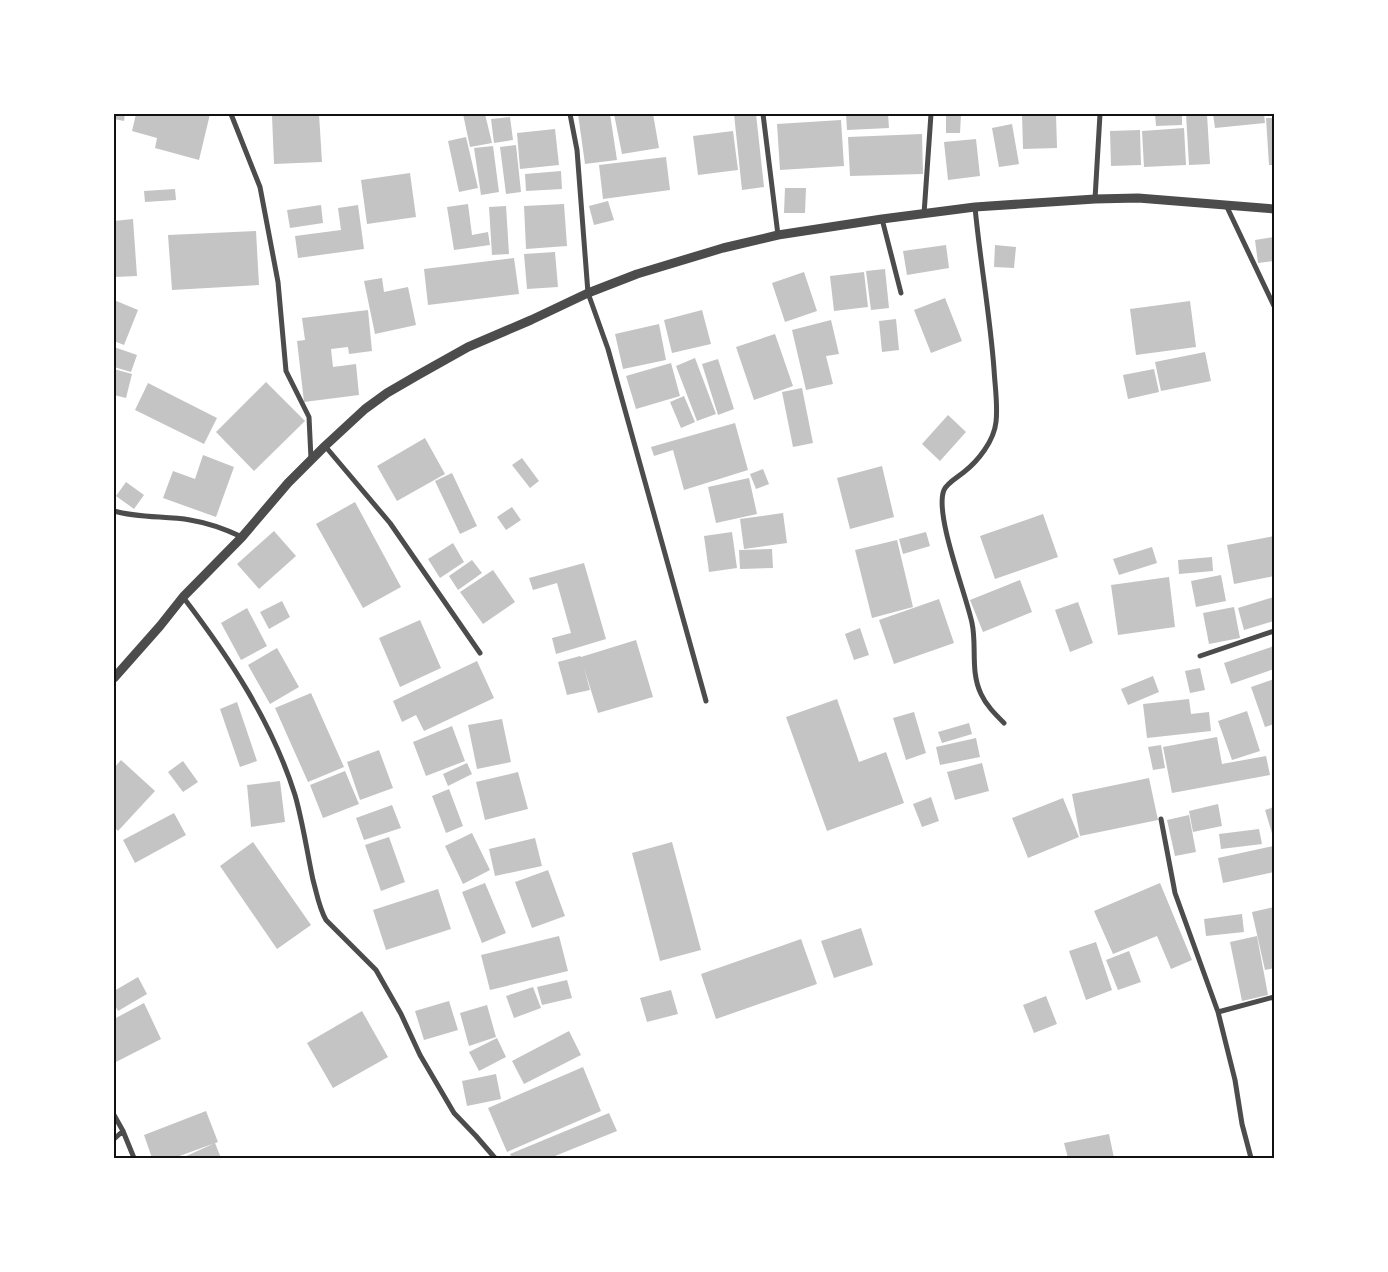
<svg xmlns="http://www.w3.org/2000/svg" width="1388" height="1272" font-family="'Roboto Condensed',sans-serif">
<rect width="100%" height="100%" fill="#fff"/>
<path fill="#c4c4c4" d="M114,114H125L124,121L114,119Z
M136,114H210L199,160L155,148L157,138L132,131Z
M319,114L322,162L274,164L272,116Z
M463,114H485L492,143L470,147Z
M578,114H610L617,160L585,164Z
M614,114H653L659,148L622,154Z
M734,114H756L764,187L742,190Z
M846,114H888L889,128L847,130Z
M946,114H961L960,133H946Z
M1022,114H1056L1057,148L1023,149Z
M1155,114H1182V125L1156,126Z
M1186,114H1207L1210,164L1189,165Z
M1213,114H1264L1265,123L1215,128Z
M510,117L513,140L494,143L491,119Z
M1266,118H1274V165H1269Z
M841,120L844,166L780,170L777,124Z
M1012,124L1019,164L999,167L992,128Z
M1184,128L1186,165L1144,167L1142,131Z
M555,129L559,165L520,169L517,133Z
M1140,130L1141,165L1111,166L1110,131Z
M733,131L738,170L698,175L693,136Z
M922,134L923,174L850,176L848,137Z
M466,137L478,188L459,192L448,141Z
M976,139L980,176L948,180L944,142Z
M516,145L521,192L506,194L500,147Z
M493,146L499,192L481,195L474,148Z
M666,157L670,190L603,199L599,165Z
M561,171L562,189L526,191L525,174Z
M410,173L416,217L367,224L361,180Z
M785,188H806L805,213H784Z
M175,189L176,200L145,202L144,191Z
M608,201L614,220L594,225L589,206Z
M468,204L472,235L488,232L490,245L454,250L447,207Z
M564,204L567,246L526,249L524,206Z
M321,205L323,223L290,228L287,210Z
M358,205L364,249L298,258L295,236L341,230L338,208Z
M506,206L509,254L492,255L489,207Z
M133,219L137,276L114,277V221Z
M256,231L259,285L172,290L168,235Z
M1274,237V261L1258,263L1255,240Z
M946,245L949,268L907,275L903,251Z
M995,245L1016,247L1014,268L994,267Z
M555,252L558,287L527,289L524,254Z
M514,258L519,294L428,305L424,269Z
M885,269L889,308L871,310L866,271Z
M804,272L817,311L785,322L772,283Z
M864,272L868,307L834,311L830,276Z
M382,278L384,292L408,287L416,325L375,334L364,281Z
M945,298L962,341L931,353L914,310Z
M114,300L138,310L124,345L114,341Z
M1190,301L1196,347L1136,355L1130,309Z
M368,310L372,351L349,354L348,347L331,349L333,367L356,364L359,395L304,402L297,341L305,340L302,318Z
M702,310L711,344L672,353L664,320Z
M896,319L899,350L882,352L879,321Z
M831,320L839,354L826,356L833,384L806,390L792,330Z
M659,324L666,360L623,369L615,334Z
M775,334L793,386L754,400L736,347Z
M114,347L137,355L131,372L114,367Z
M1205,352L1211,381L1161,391L1155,362Z
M695,358L716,414L697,421L676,366Z
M718,359L734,409L718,415L702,364Z
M671,363L680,396L636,409L626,376Z
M114,369L132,374L126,398L114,395Z
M1154,369L1159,392L1128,399L1123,375Z
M266,382L305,421L254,471L216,432Z
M148,383L217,418L204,444L135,410Z
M802,388L813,443L793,447L782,392Z
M684,396L695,422L681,428L670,402Z
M948,415L966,432L940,461L922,444Z
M735,423L748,470L684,490L673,450L654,456L651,447Z
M425,438L445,474L397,501L377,466Z
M203,455L234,467L216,517L163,498L173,471L195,479Z
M522,458L539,481L530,488L512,465Z
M882,466L894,517L850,529L837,478Z
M763,469L769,484L756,489L750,474Z
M452,473L477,526L460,534L435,481Z
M749,478L757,514L716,523L708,487Z
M126,482L144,495L134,509L116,496Z
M355,502L401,587L363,608L316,524Z
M512,507L521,520L506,530L497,517Z
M783,513L787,543L744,549L740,519Z
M1043,514L1058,557L995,579L980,536Z
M274,531L296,556L259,589L237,564Z
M732,532L737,568L709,572L704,536Z
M926,532L930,546L903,554L899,539Z
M1274,536V576L1234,584L1227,545Z
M897,540L913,607L872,618L855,550Z
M453,543L464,562L440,578L428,559Z
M1152,547L1157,563L1119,575L1113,559Z
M772,549L773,568L740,569L739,550Z
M1212,557L1213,571L1179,574L1178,560Z
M472,560L482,573L458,590L449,576Z
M584,563L606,639L556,654L552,638L571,633L557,583L533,590L529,578Z
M493,570L515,602L483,624L460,592Z
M1221,575L1226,601L1196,607L1191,581Z
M1169,577L1175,627L1118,635L1111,585Z
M1020,580L1032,612L983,632L970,600Z
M1274,597V621L1244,630L1238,608Z
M939,599L954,643L894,664L879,620Z
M282,601L290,617L269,629L260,612Z
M1078,602L1093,643L1070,652L1055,610Z
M1234,607L1240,638L1209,644L1203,613Z
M247,608L267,646L241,660L221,623Z
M420,620L441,668L400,687L379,638Z
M860,628L869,655L854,660L845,634Z
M636,640L653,697L598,713L584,668L590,690L567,695L558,662L580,656L581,657Z
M1274,646V669L1231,684L1224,663Z
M277,648L299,687L270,704L248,665Z
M477,661L494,698L424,731L416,715L402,722L393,701Z
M1200,668L1205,690L1190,693L1185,671Z
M1153,676L1159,692L1128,705L1121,689Z
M1274,679V724L1265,727L1251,687Z
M311,693L344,767L308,782L275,708Z
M837,699L859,762L886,752L904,803L827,831L786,717Z
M1189,699L1191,714L1209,712L1211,731L1147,738L1143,704Z
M237,702L257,761L240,767L220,709Z
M1247,711L1260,751L1232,760L1218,721Z
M914,712L926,753L906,760L893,718Z
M502,719L511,762L477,769L468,725Z
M969,723L972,734L942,743L938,732Z
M452,726L465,761L426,776L413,742Z
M1217,737L1222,764L1266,756L1270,775L1172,793L1163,747Z
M976,738L980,757L940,765L936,747Z
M1161,745L1165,768L1153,770L1148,747Z
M379,750L393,788L360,800L347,762Z
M121,760L155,791L118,831L114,827V768Z
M183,761L198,782L183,792L168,772Z
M467,763L472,774L448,786L443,774Z
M982,763L989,791L955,800L947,772Z
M345,771L359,804L323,818L310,785Z
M518,772L528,809L485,820L476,782Z
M1149,778L1158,820L1080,836L1072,794Z
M280,781L285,822L251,827L247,785Z
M449,789L463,826L446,833L432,796Z
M931,797L939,821L922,827L913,804Z
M1063,798L1079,837L1028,858L1012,818Z
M1218,804L1222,826L1193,832L1189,811Z
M392,805L401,828L364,840L356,818Z
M1274,807V840L1265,810Z
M174,813L186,835L135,863L123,840Z
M1189,815L1196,852L1175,856L1167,820Z
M1259,829L1262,844L1221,849L1219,834Z
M472,833L490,870L463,884L445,846Z
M389,837L405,882L381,891L365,845Z
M535,838L542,866L495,876L489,849Z
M253,842L311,925L277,949L220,866Z
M672,842L701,950L660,961L632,853Z
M1273,846L1274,872L1223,883L1218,858Z
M548,870L565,916L532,928L515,882Z
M485,883L506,933L482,943L462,892Z
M1160,883L1192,960L1171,969L1157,936L1113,954L1094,911Z
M438,889L451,929L386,950L373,910Z
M1274,907V968L1265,970L1252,912Z
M1242,914L1244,932L1206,936L1204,919Z
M861,928L873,965L834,978L821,941Z
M559,936L568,971L490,990L481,955Z
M1257,936L1268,995L1242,1001L1230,942Z
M801,939L817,984L716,1019L701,974Z
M1096,942L1112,990L1086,1000L1069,951Z
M1129,951L1141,982L1118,990L1106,960Z
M138,977L147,994L118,1011L114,1004V991Z
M567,980L572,998L542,1005L537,987Z
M533,987L541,1008L514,1018L506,996Z
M671,990L678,1014L647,1022L640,998Z
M1046,996L1057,1024L1034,1033L1023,1005Z
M449,1001L458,1030L424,1040L415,1011Z
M144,1003L161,1039L114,1063V1019Z
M487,1005L496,1037L469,1046L460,1013Z
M362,1011L388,1057L333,1088L307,1043Z
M569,1031L581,1055L524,1084L512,1061Z
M497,1038L506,1057L479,1071L469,1052Z
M583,1067L601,1111L507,1152L488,1108Z
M496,1074L501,1099L467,1106L462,1081Z
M206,1111L218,1142L174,1158H152L144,1135Z
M609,1113L617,1131L550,1158H512L510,1154Z
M1109,1134L1114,1158H1068L1064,1143Z
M215,1143L221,1158H182Z"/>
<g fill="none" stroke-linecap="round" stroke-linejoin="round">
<path stroke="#4c4c4c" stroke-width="5" d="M231,114L260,187L278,282L286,371L309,417L311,459
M570,114L577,150L588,293L608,349L706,701
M763,114L778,235
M1095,199L1100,114
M1226,205L1274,306
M975,207C980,261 990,315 994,369C995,387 998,405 996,422C994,441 978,461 964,472C958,477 947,483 944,490C934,514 966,594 972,623C977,646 970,671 981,694C986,705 995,714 1004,723
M924,214L931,114
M882,219L901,293
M325,446L390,523L480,653
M114,511C138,518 165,516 190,520C209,523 225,529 242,537
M183,597C229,657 272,722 295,795C303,823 307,852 313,880C317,894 319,908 326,920L376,970L401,1014L420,1055L454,1113L476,1136L495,1158
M1200,656L1274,631
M1161,819L1175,893L1218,1012
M114,1115L123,1131L134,1158
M114,1139L123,1131
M1251,1158L1242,1124L1235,1080L1218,1012L1274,997"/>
<path stroke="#4c4c4c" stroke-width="9" d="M114,678L160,626L183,597L242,537L288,483L325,446L365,409L387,393L418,375L468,347L531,320L588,293L637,274L723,248L778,235L882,219L975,207L1095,199L1138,198L1274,209"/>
</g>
<rect width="1388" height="1272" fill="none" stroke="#ffffff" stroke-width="230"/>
<rect x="115" y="115" width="1158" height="1042" fill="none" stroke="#111" stroke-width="2"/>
</svg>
